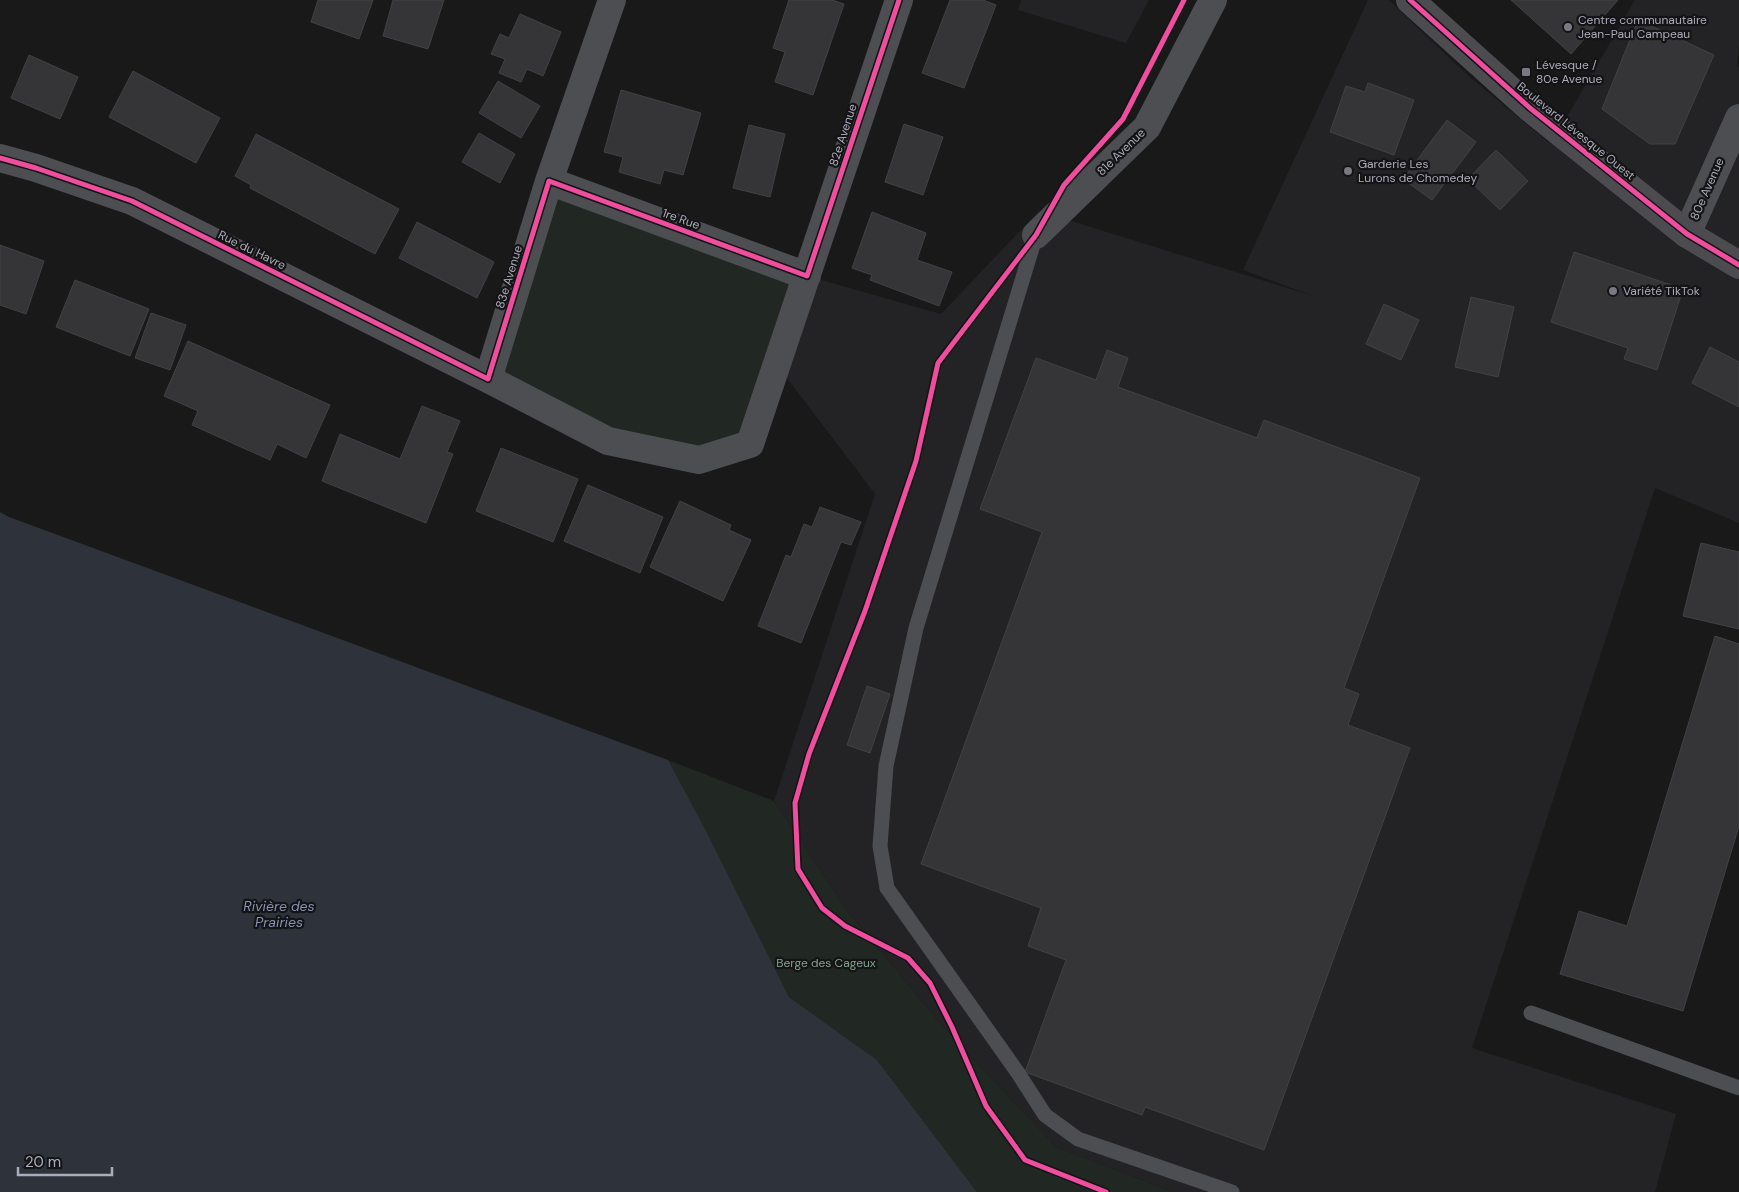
<svg xmlns="http://www.w3.org/2000/svg" width="1739" height="1192" font-family="'DM Sans',sans-serif">
<rect width="100%" height="100%" fill="#191919"/>
<path fill="#232325" d="M1021,0H1149L1126,43L1018,10Z
M1368,0H1389L1464,72L1548,142L1567,117L1635,0H1739V45L1737,66L1739,68V523L1655,488L1472,1048L1676,1114L1655,1192H1173L1056,1147L940,1023L849,913L774,801L875,494L777,365L807,276L941,314L1039,211L1313,296L1243,270Z"/>
<path fill="#212823" d="M549,181L807,276L750,444L699,460L608,441L488,379Z
M668,760L774,801L849,913L940,1023L1056,1147L1173,1192H977L877,1060L789,997Z"/>
<path fill="#2d323b" d="M0,512L9,517L668,760L706,831L789,997L877,1060L977,1192H0Z"/>
<path fill="#353537" stroke="#424245" d="M318,0H373L359,39L311,22Z
M393,0H444L428,49L383,36Z
M789,0H832L844,4L813,95L775,82L785,52L773,48Z
M950,0H983L996,5L964,88L922,73Z
M1511,0H1618L1571,54Z
M520,14L561,32L543,76L527,69L521,82L499,73L505,59L491,54L500,34L509,38Z
M1638,20L1714,55L1675,144H1650L1602,109Z
M29,55L78,77L60,119L11,98Z
M133,71L220,118L196,163L109,117Z
M498,81L540,106L521,138L479,113Z
M1368,83L1414,100L1394,155L1330,132L1346,86L1365,92Z
M621,90L701,113L683,175L664,170L660,184L619,172L623,157L604,152Z
M1447,120L1476,142L1432,200L1403,179Z
M904,124L943,137L923,195L885,182Z
M749,125L785,134L770,197L733,188Z
M479,133L515,154L500,183L462,162Z
M256,134L399,209L375,254L250,188L251,185L235,176Z
M1496,150L1528,181L1500,210L1468,179Z
M872,212L926,233L917,260L952,272L939,306L870,280L872,275L852,268Z
M417,222L494,262L477,298L399,258Z
M0,245L44,261L26,314L0,305Z
M1574,252L1683,289L1657,370L1624,359L1628,348L1551,322Z
M75,280L149,309L130,356L56,327Z
M1471,297L1514,307L1498,377L1455,367Z
M1384,304L1419,320L1401,360L1366,344Z
M151,313L186,325L170,370L135,358Z
M188,341L330,405L306,458L277,444L270,460L192,425L198,411L164,396Z
M1710,347L1739,362V407L1692,383Z
M1107,350L1128,358L1118,387L1257,438L1264,420L1420,478L1344,688L1359,694L1348,725L1410,748L1264,1150L1145,1107L1142,1115L1025,1072L1066,960L1028,946L1041,908L921,864L1042,532L980,509L1036,358L1096,380Z
M422,406L460,421L447,452L453,454L426,523L322,481L340,434L400,459Z
M501,448L578,479L553,542L476,511Z
M588,485L663,517L640,573L564,541Z
M680,501L731,525L729,530L751,540L723,601L650,567Z
M820,507L861,522L851,545L841,542L801,643L758,626L786,555L791,557L804,524L812,527Z
M1701,543L1739,552V629L1683,616Z
M1715,636L1739,644V826L1683,1011L1560,974L1579,911L1627,926Z
M867,686L890,694L870,753L847,745Z"/>
<g fill="none" stroke-linecap="round" stroke-linejoin="round">
<path stroke="#4d4e52" stroke-width="15" d="M1036,235L916,628L886,766L880,846L887,888L1018,1073L1045,1115L1078,1139L1232,1192
M1531,1013L1739,1088"/>
<path stroke="#4d4e52" stroke-width="28" d="M0,158L36,168L132,201L488,379L608,441L699,460L750,444L899,0
M549,181L807,276
M1687,234L1739,118
M1036,235L1147,127L1213,0
M488,379L549,181L612,0"/>
<path stroke="#4c4c50" stroke-width="28" d="M1410,0L1530,108L1687,234L1739,265"/>
<g stroke="#141315" stroke-width="8">
<path id="cycleway" d="M1410,0L1530,108L1687,234L1739,265
M0,158L36,168L132,201L488,379L549,181L807,276L899,0
M1106,1192L1025,1160L986,1106L952,1027L930,983L908,958L845,926L822,908L798,869L795,803L809,754L865,611L916,461L938,363L1036,235L1064,185L1123,119L1184,0"/>
</g>
<use href="#cycleway" stroke="#ef4d9e" stroke-width="5"/>
</g>
<g fill="#787981" stroke="#141315" stroke-width="2">
<circle cx="1568" cy="27" r="5"/>
<rect x="1521" y="67" width="10" height="10" rx="2.5"/>
<circle cx="1348" cy="171" r="5"/>
<circle cx="1613" cy="291" r="5"/>
</g>
<g text-anchor="middle" stroke-width="4.5" stroke-linejoin="round" paint-order="stroke">
<g font-size="12" fill="#abacb9" stroke="#141315" text-anchor="start">
<text x="1578" y="24">Centre communautaire<tspan x="1578" dy="14">Jean-Paul Campeau</tspan></text>
<text x="1536" y="69">Lévesque /<tspan x="1536" dy="14">80e Avenue</tspan></text>
<text x="1358" y="168">Garderie Les<tspan x="1358" dy="14">Lurons de Chomedey</tspan></text>
<text x="1623" y="295">Variété TikTok</text>
</g>
<g font-size="12" fill="#abacb9" stroke="#141315">
<text transform="translate(1576 131) rotate(39)" y="4">Boulevard Lévesque Ouest</text>
<text transform="translate(843 135) rotate(-72)" y="4">82e Avenue</text>
<text transform="translate(1121 152) rotate(-44)" y="4">81e Avenue</text>
<text transform="translate(1707 189) rotate(-66)" y="4">80e Avenue</text>
<text transform="translate(681 219) rotate(20)" y="4">1re Rue</text>
<text transform="translate(252 250) rotate(26)" y="4">Rue du Havre</text>
<text transform="translate(509 277) rotate(-73)" y="4">83e Avenue</text>
</g>
<g font-size="12" fill="#83a48c" stroke="#141315">
<text x="826" y="967">Berge des Cageux</text>
</g>
<g font-size="14" font-style="italic" fill="#8492b3" stroke="#141315">
<text x="279" y="911">Rivière des<tspan x="279" dy="16">Prairies</tspan></text>
</g>
</g>
<path d="M18 1167v8h94v-8" fill="none" stroke="#abacb9" stroke-width="2.5"/>
<text x="25" y="1167" font-size="15" fill="#abacb9" stroke="#141315" stroke-width="4" paint-order="stroke">20 m</text>
</svg>
